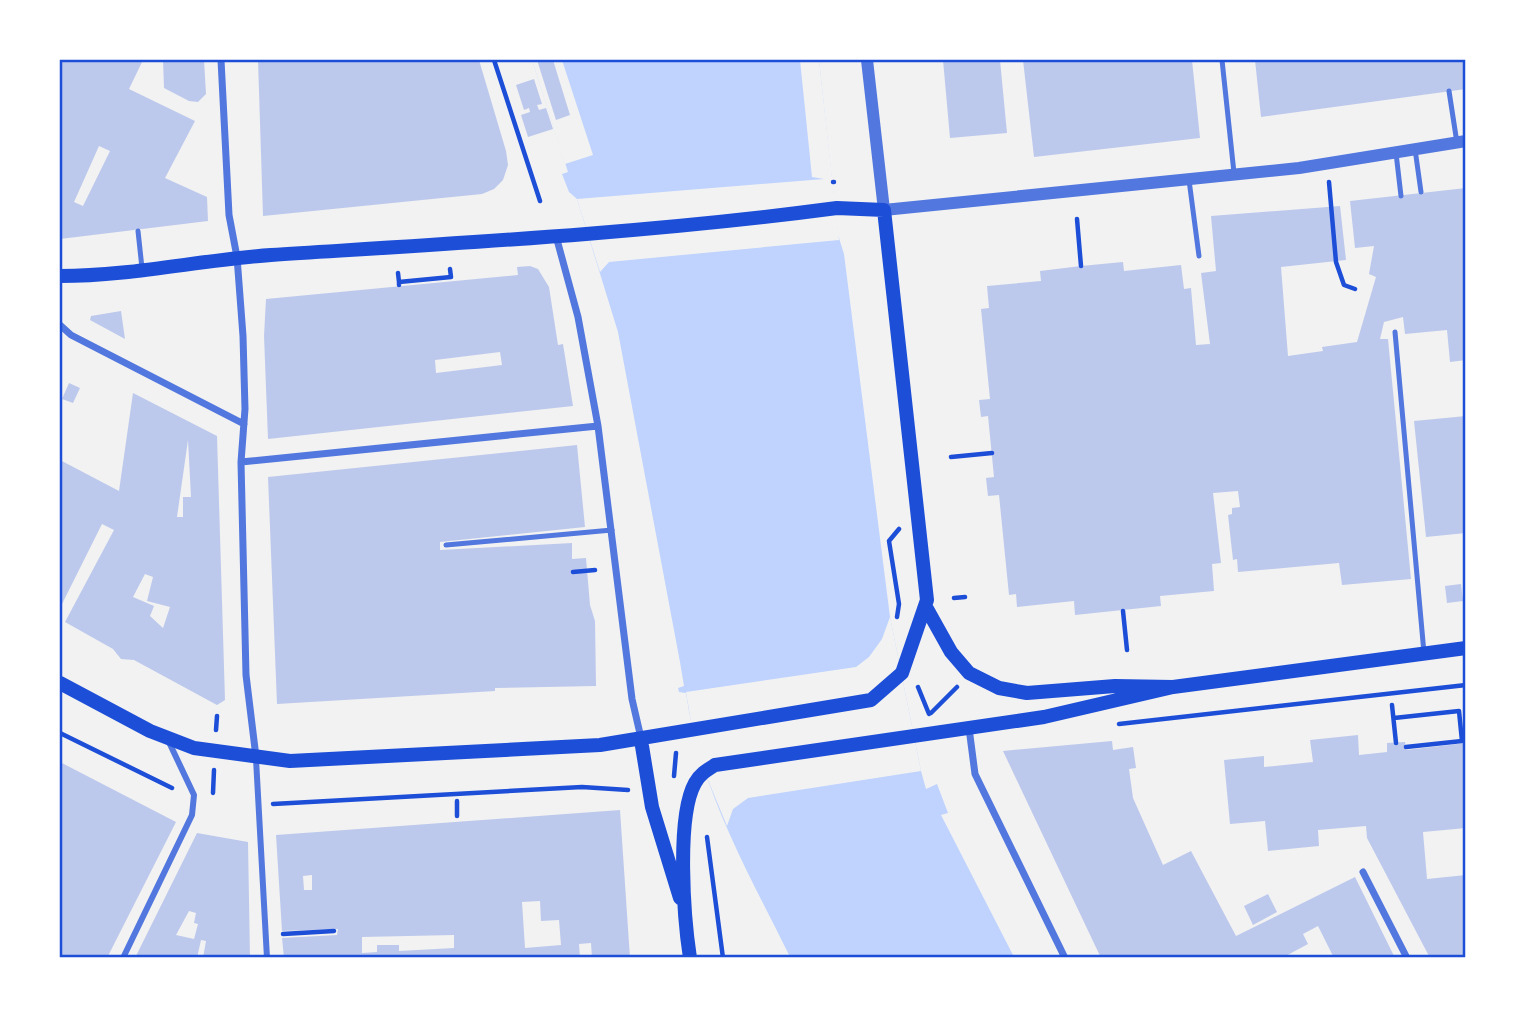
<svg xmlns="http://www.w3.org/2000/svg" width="1525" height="1017" font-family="Overpass,sans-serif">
<rect width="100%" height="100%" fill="#f2f2f2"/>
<path fill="#bfd3fe" d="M532,60H819L838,235L844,254L890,617L921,771L926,789L937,784L948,813L941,815L1014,957H790C748,872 699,787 686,693L679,692L678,688L684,686L680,662L618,332L577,199L569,192L562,174L568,172Z"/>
<path fill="#f2f2f2" d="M532,60H562L593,155L565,164Z
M800,60H819L839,240L609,262L600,272L577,199L824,179L812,177Z
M890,617L921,771L748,798L733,809L727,826L696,751L686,692L856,667L869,657L882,639Z"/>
<path fill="#bdc9ec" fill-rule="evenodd" d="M62,60H143L129,89L195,121L165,178L207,197L208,221L60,239V65ZM99,146L110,151L83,206L74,202Z
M163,60H204L206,94L198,102L189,101L164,88Z
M258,60H479L506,151L508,165L503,180L494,189L482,194L263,216Z
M537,60H553L570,115L556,120Z
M943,60H1000L1007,133L950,138Z
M1023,60H1192L1200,138L1034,157Z
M1255,60H1466V89L1261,117Z
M534,79L542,104L537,105L539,110L546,108L553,129L528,137L521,115L530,112L529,108L524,110L516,85Z
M1466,188V360L1450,362L1447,330L1405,334L1403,317L1384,322L1380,339H1388L1411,579L1342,585L1339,563L1238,572L1237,559L1233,560L1228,515L1232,514V508L1240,507L1238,491L1213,493L1221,563L1212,564L1214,591L1160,596L1161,606L1075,615L1074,601L1017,607L1016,594L1009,595L999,495L988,496L986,478L994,477L988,416L981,417L979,400L990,399L981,309L989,308L987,286L1041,281L1040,271L1081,266L1123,262L1124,271L1181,265L1184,289L1191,288L1196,345L1210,344L1201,273L1216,271L1211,216L1340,206L1346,260L1281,267L1288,356L1323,351L1322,347L1357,342L1376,277L1369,274L1374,246L1355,248L1350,201Z
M530,266L538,269L549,287L558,345L563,344L573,406L268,439L264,336L266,299L518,275L517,267ZM500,352L502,365L436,373L435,360Z
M121,311L125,339L90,320L91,316Z
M69,383L80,388L73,403L62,399Z
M133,393L217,436L225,700L217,705L134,660L121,659L113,649L65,622L114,530L102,524L60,608V460L119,491ZM188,440L191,497H183V517H177ZM145,574L153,577L147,601L170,607L163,628L150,616L154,606L133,597Z
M1466,416V533L1426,537L1414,421Z
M577,445L585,527L440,542V550L572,543V559L586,558L590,605L595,621L596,686L495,688V691L277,704L268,477Z
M1461,584L1463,601L1447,603L1445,586Z
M1358,735L1359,755L1387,752V743L1405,742L1406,750L1466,743V828L1423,832L1427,879L1466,875V958H1430L1367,838L1366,826L1318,830L1319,846L1268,851L1265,821L1230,824L1224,760L1264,756V767L1313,762L1310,740Z
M1112,741L1113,750L1133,747L1136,768L1129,769L1133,798L1163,865L1191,851L1236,936L1355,877L1395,958H1334L1318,926L1303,934L1308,944L1282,958H1101L1003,751Z
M60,762L176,822L107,958H60Z
M620,810L630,958H592L591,943L579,944L580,958H284L282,938L337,935L338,929L282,931L276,835ZM312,875V890H304L303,876ZM540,901L541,921L559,920L561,945L525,948L522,902ZM454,935V948L399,951V945H377V952L362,953V937Z
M197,833L248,842L250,958H203L206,941L201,940L197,958H135ZM189,911L196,913L194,923L198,924L194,939L176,935Z
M1268,894L1277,912L1253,925L1244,906Z"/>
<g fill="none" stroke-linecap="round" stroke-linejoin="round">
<path stroke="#1d4ed8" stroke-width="4.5" d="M494,60L540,201
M833,182H834
M1329,182L1336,262L1344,285L1355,289
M1077,219L1081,266
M398,273L399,282
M399,285V282L451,277L450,269
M951,457L992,453
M573,572L595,570
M954,598L965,597
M1123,611L1127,650
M897,617L899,604L889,541L899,529
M918,687L929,714
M1392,705L1396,743
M931,713L957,687
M1394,718L1459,711L1462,741L1406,747
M1119,724L1466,685
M216,730L217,716
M60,733L172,788
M674,776L676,753
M213,793L214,770
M457,801V816
M273,804L582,787L628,790
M707,837L723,958
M283,934L334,931"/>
<path stroke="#5277de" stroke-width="5" d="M1222,60L1234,173
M1449,91L1457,143
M1415,149L1421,192
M1396,153L1401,196
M1189,180L1199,256
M138,231L142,268
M1395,332L1424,653
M446,545L612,530"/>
<path stroke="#5277de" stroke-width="6" d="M256,759L267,958
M123,958L192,815L194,795L168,740"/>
<path stroke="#5277de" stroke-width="7" d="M221,60L229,215L237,257L243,336L245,409L241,462L246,675L256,757
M556,236L578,317L598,426L632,699L641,738
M60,325L71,335L244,424
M241,462L598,426
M969,728L975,774L1065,958
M1363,872L1407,958"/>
<path stroke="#5277de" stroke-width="12" d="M867,60L884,210L1299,168L1466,141"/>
<path stroke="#1d4ed8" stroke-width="14" d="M60,276C131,276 200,260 271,255C459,243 649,233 837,208L884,210L927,600L902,673L871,700L600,745L290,761L194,748L150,731L60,683
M927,609L951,652L969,673L999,688L1027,693L1115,686L1173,687L1466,648
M641,740L652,807L680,898
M690,958C684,919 676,817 695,783C700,774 707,770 715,765L1044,717L1173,687"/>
</g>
<rect width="1525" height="1017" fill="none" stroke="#ffffff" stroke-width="122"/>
<rect x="61" y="61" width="1403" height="895" fill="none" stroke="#1d4ed8" stroke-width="2.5"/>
</svg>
